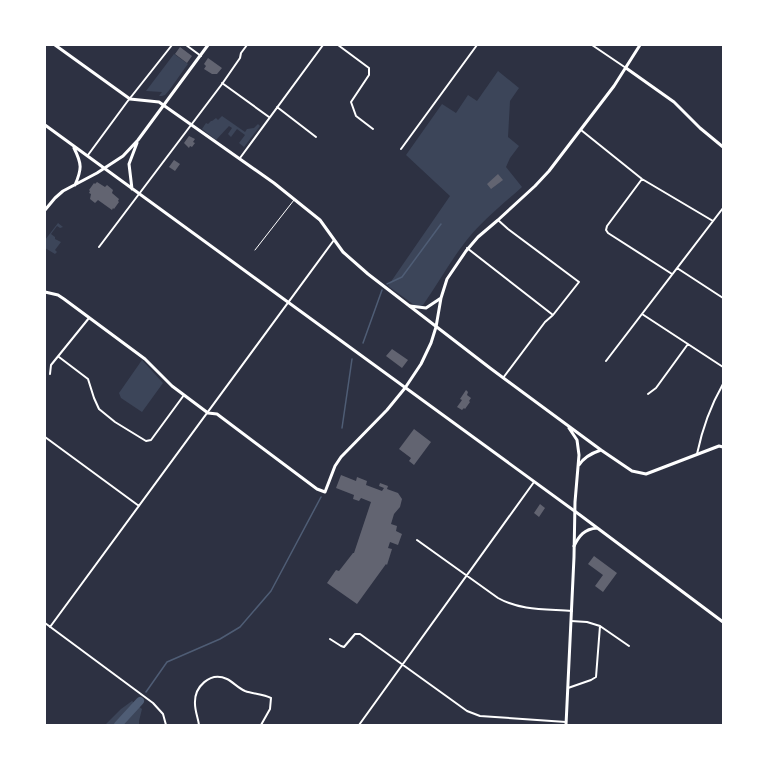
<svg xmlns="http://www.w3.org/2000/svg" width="768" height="770" font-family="'PT Sans Narrow',sans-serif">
<rect width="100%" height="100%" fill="#2d3142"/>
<path fill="#3c4559" d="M174,54L188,64C183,70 169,92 165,95C163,96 161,96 159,96L162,92L146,91Z
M498,71L519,88L510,101L508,137L519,146L510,158L506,167L522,187C503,204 482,221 466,241C450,261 438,284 423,305L417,307L388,286L450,196L406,155L442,104L456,113L468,95L477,101Z
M222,116L245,132L247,129L254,128L258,124L260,126L244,147L239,143L245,135L237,129L231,137L228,134L232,128L229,126L216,140L202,129L206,123L208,124L211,121H212L216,118L218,120Z
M58,223L63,227L60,228L57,226L51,234L55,237V239L61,242L55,250L57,252L55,254L45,248V240Z
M142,360L163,383L142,412L121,398L119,393Z
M132,701L142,709L139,721V725H105L121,709Z"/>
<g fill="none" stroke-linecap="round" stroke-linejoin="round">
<path stroke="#4f5d75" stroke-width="1.5" d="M387,284L402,277L441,224
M363,343L382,290
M342,428L352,359
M146,692L167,662L220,639L240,627L271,591L321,497"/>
<path stroke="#4f5d75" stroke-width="8" d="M118,725L140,701"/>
</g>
<path fill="#626471" d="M180,47L192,56L187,63L175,54Z
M208,58L222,68L217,74H212L204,69L206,66L204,64Z
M189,136L195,139L193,142L195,143L192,147L190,146L189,148L184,143Z
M174,160L180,164L175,171L169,167Z
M498,174L503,180L491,189L487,184Z
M97,182L105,187L107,185L113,190L112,193L119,199L118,201L119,202L114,209L113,208L112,210L98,200L95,203L90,199L91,194L89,193L90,191L89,190L94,183L95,184Z
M392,349L408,360L402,368L386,356Z
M466,390L468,392L467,395L471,398L469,401L470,402L465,409L464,408L462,410L457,407L462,400L460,399Z
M414,429L431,442L414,465L409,461L411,458L399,449Z
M341,475L356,481L357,477L367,481L366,485L382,491L384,488L379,486L380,483L388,486L387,489L398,493L402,499L400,507L394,514L391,524L397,526L396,531L402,534L398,545L390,542L388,548L392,549L387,565L386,564L357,604L327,583L336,570L339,571L353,553H354L371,502L361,498L359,501L353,499L354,495L336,488Z
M540,504L545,508L539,517L534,513Z
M594,556L617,573L603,592L595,586L603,575L588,564Z"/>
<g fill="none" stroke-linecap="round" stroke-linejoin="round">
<path stroke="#fff" stroke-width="1" d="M255,250L294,200"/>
<path stroke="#fff" stroke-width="2" d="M186,45L201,56
M338,45L369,68V75L351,102L356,116L373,129
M592,45L626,68
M222,83L269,117
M277,107L316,137
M581,130L642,179L713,221
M401,149L477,45
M88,155L127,102L172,45
M240,158L323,45
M642,179L607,226L606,230L608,233L672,274
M498,220L508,229L579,282L553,315L545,322L503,378
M99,247L222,84L240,58L241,53L247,45
M467,248L553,315
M677,268L723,298
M642,314L723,367
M59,357L88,379L94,398L99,409L115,422L146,441L151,440L184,395
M606,361L723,208
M50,374L51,365L89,318
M648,394L656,388L688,344
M45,437L139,506
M697,454C702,430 711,405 723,384
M417,540L498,598C521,611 546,609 572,611
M45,623L153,703L163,714L166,725
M600,626L629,646
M50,627L334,240
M330,639L341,646L344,647L355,634H360L467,711L480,716L566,722
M568,688L591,680L596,677L600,626L587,622L571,621
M199,725C198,718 195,711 195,704C194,687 210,671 227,679C233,682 238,688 245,691C253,694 263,694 271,698L270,709L261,725
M359,725L534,482"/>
<path stroke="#fff" stroke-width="3" d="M55,45L130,99L159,102L274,183L320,220L343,252L368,274L490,368L601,450L632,471L646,474L719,446L723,447
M626,68L674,102L700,128L723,147
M45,292L58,295L64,299L145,359L172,386L208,413L217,414L317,489L325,492L335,466L341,457L387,410L405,388
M579,465C584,457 592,453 601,450
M566,725L574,557L575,502L579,455L577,440L569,428"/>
<path stroke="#fff" stroke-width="3" d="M45,125L580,515L723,622
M74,148C82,164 82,169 75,185
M132,189L129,164L137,143
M45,210L55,198L63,191L97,173L123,156L138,140L208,45
M410,306L426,308L441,298
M405,388L421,364L431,343L436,327L441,298L447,279L466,251L478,237L498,220L535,186L549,171L614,86L640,45
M574,546C579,536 584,529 597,528"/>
</g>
<rect width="768" height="770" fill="none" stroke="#ffffff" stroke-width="92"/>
</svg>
